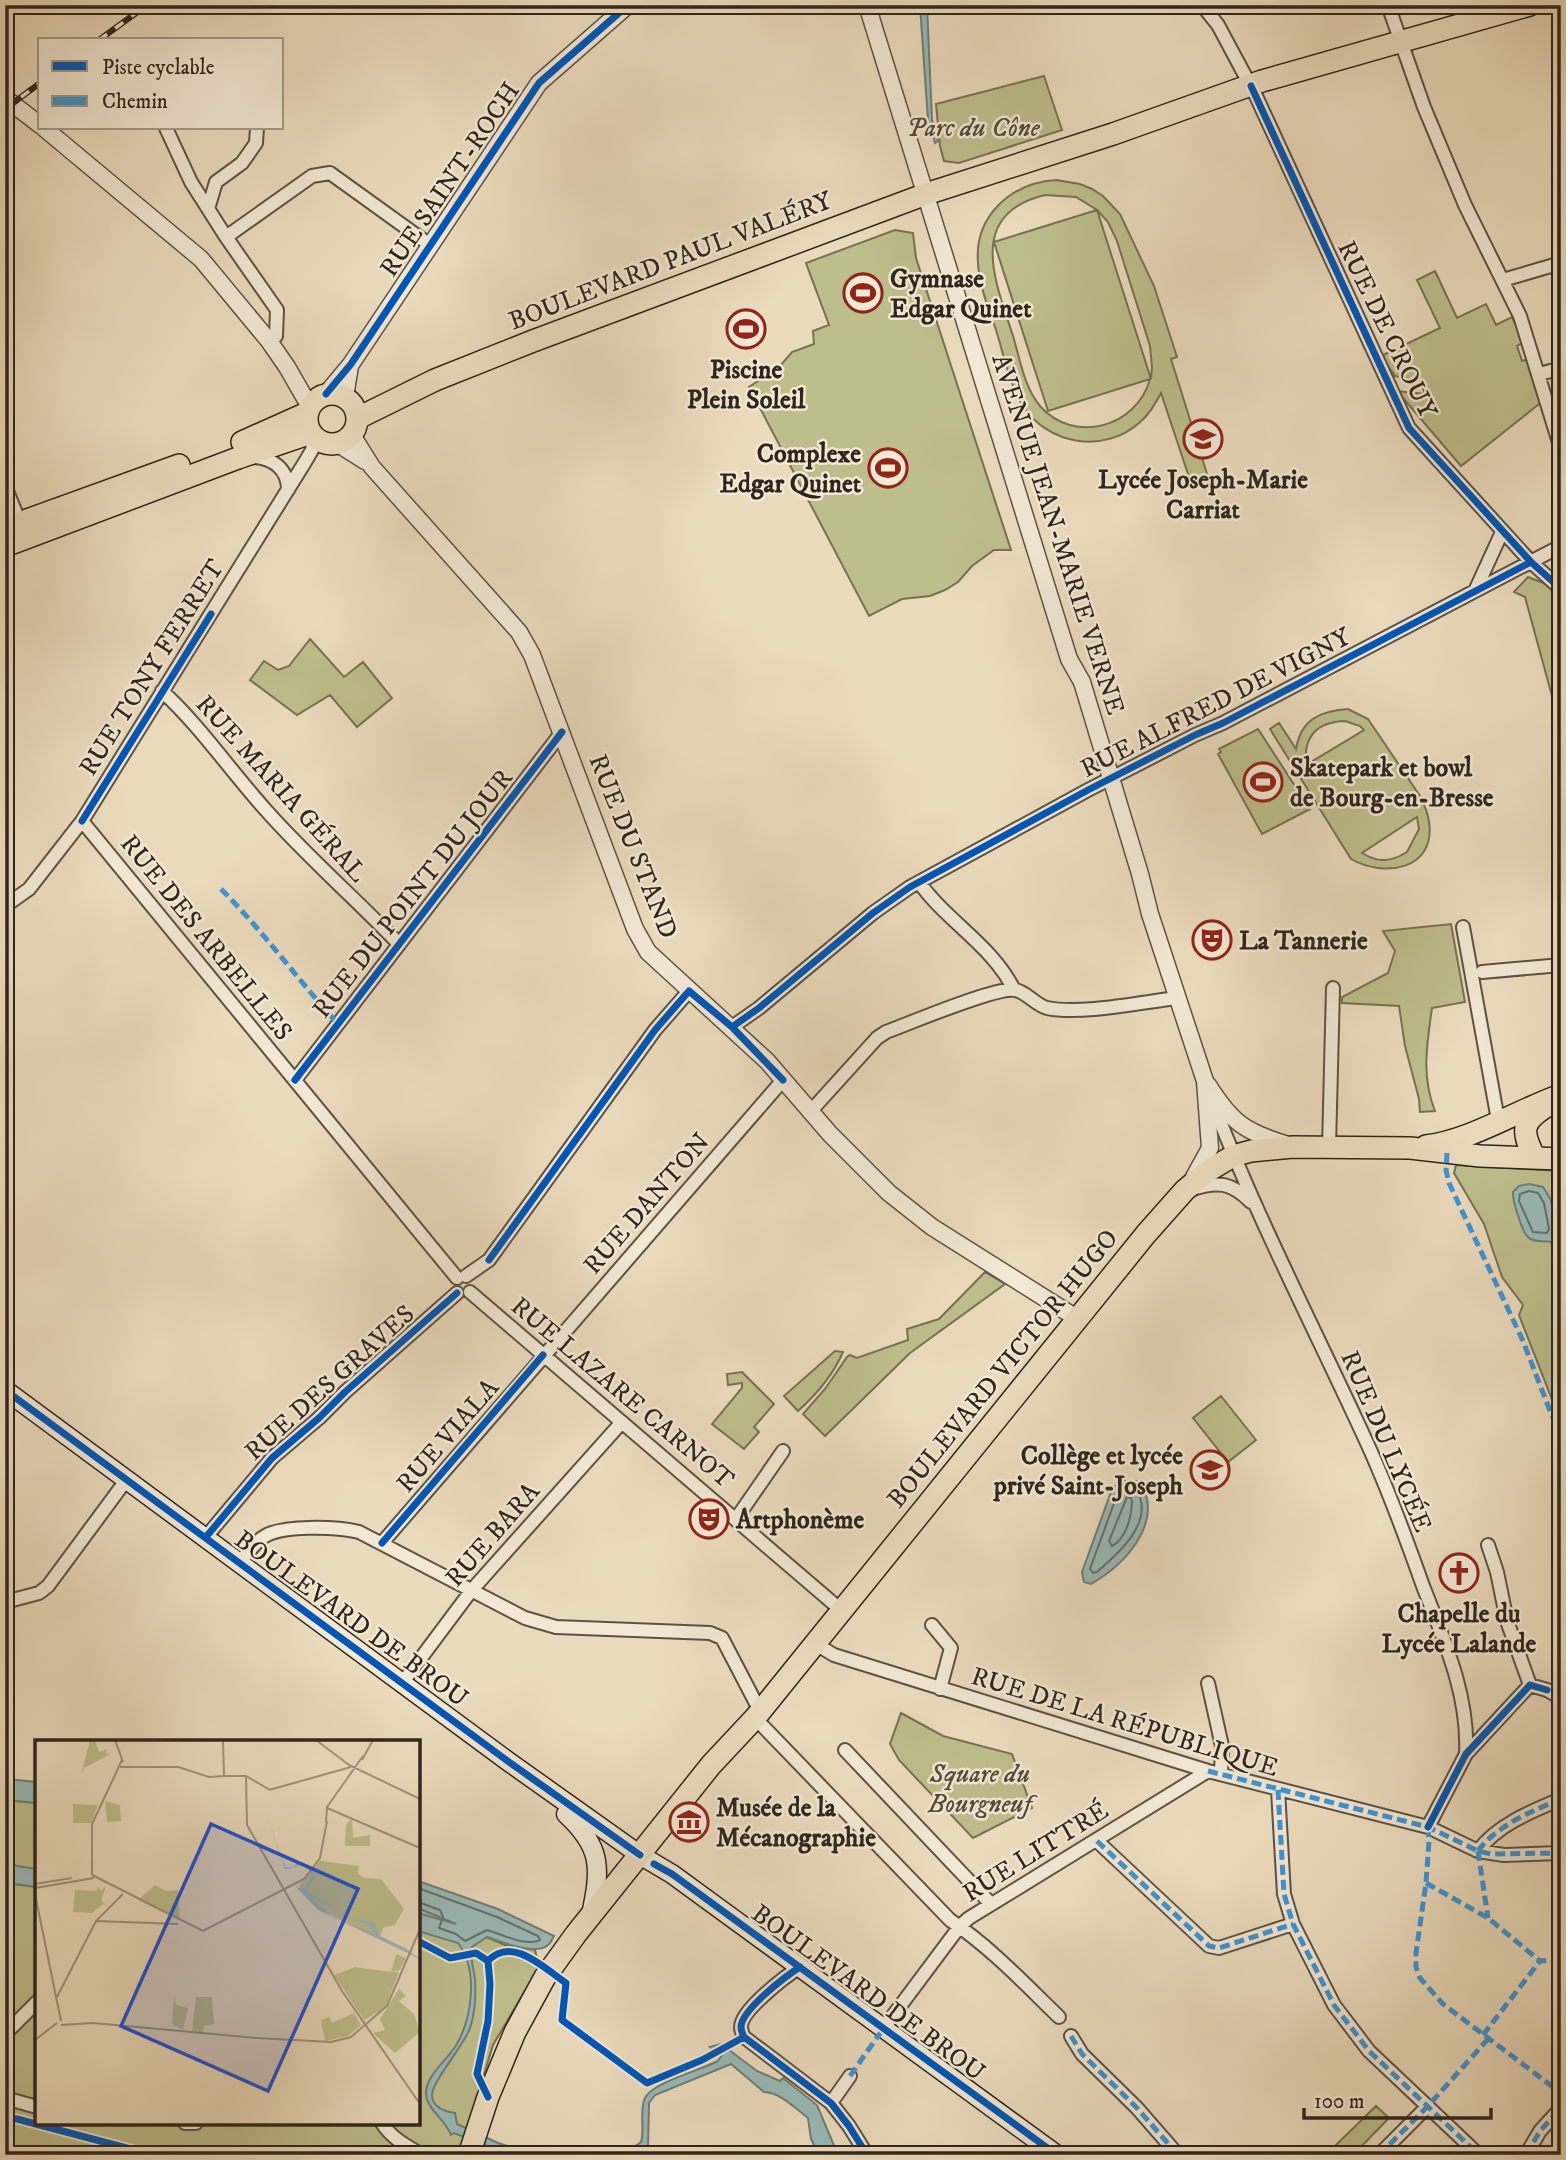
<svg xmlns="http://www.w3.org/2000/svg" width="1566" height="2160" font-family="'IM FELL DW Pica',serif">
<rect width="100%" height="100%" fill="#ebdbbd"/>
<filter id="stains"><feTurbulence type="fractalNoise" baseFrequency=".00286" numOctaves="4"/><feColorMatrix values="0 0 0 0 .2 0 0 0 0 .09 0 0 0 0 .02 0 0 0 .5 -.17"/></filter>
<radialGradient id="worn" r=".72"><stop offset=".6" stop-color="#630" stop-opacity="0"/><stop offset="1" stop-color="#630" stop-opacity=".3"/></radialGradient>
<path fill="#bebe8c" stroke="#767254" stroke-width="2" fill-rule="evenodd" d="M1044,76L1062,130L959,163L944,161L940,146L936,104Z
M1056,180L1080,184L1092,189L1103,196L1120,214L1154,286L1177,357L1171,359L1207,474L1190,480L1161,393C1155,404 1149,415 1139,423C1104,454 1048,445 1023,406C1009,384 1004,355 996,330C989,309 979,286 978,263C974,216 1011,183 1056,180ZM1045,195L1076,197L1097,210L994,242L1048,411L1150,379C1137,427 1074,445 1040,406C1024,387 1020,359 1013,336C996,283 965,214 1045,195ZM1097,210L1108,222L1117,241L1150,346L1152,367L1151,379Z
M895,230L913,233L916,258L1011,550H994L972,566L958,582L945,590L930,596L902,599L869,616L749,387L780,366L792,352L814,344L813,331L829,325L806,263Z
M1435,271L1457,318L1486,304L1496,325L1512,317L1524,342L1517,346L1522,361L1529,359L1543,401L1461,466L1397,391L1425,394L1420,381L1395,376L1381,356L1440,328L1417,280Z
M1528,577L1546,584L1561,595V683L1552,696L1525,597L1514,592Z
M310,639L344,677L363,662L392,698L357,727L330,695L297,715L250,680L264,661L278,670L289,666Z
M1348,709L1368,719L1420,796C1424,804 1428,813 1429,822C1436,870 1384,878 1351,859L1270,729L1279,723L1296,749C1301,720 1319,711 1348,709ZM1345,721L1360,726L1364,730L1306,765C1303,736 1317,722 1345,721ZM1417,817L1419,829L1407,852C1391,862 1378,863 1362,853Z
M1258,729L1310,809L1262,834L1218,754L1221,752L1219,749Z
M1451,924L1465,1002L1432,1008C1427,1044 1421,1076 1435,1111L1420,1112L1419,1099L1405,1046L1399,1006L1342,1003V997L1388,973L1395,951L1383,931Z
M1456,1165L1561,1171V1404L1553,1402L1519,1315L1523,1305L1502,1277L1484,1224L1454,1173Z
M985,1272L1005,1284L910,1353L825,1436L803,1414L825,1389L847,1357L850,1355L857,1358L908,1340L907,1329L939,1319Z
M835,1351L843,1352C833,1375 817,1394 798,1411L784,1396Z
M742,1372L774,1404L754,1427L759,1432L744,1449L712,1424L742,1388V1383L728,1385L727,1374Z
M1221,1396L1256,1440L1228,1462L1193,1418Z
M901,1713L943,1736L1012,1754L1032,1808L973,1838L899,1760L890,1744Z
M5,1800L37,1803V2123H418V1908L505,1945L535,1950L539,1967L493,2045L460,2155H5Z
M1376,2106L1389,2118L1353,2155H1334L1335,2146Z"/>
<path fill="#99bab7" stroke="#6f7e79" stroke-width="2" d="M920,5H927L932,120L938,141L935,143L928,120Z
M1529,1184L1543,1187L1551,1200L1555,1225L1561,1227V1263L1555,1255L1551,1242C1544,1240 1533,1243 1528,1237C1522,1232 1512,1199 1513,1192L1519,1186Z
M1125,1481H1136L1141,1483C1164,1524 1124,1565 1091,1584L1084,1582L1082,1572L1111,1492L1116,1485Z
M5,1779L37,1782V1803L5,1800Z
M5,1864L37,1869V1887L5,1883Z
M418,1881L498,1909L554,1936C552,1939 551,1943 548,1945C536,1956 501,1942 487,1937L472,1947C469,1957 474,1969 475,1979C476,1995 475,2013 470,2028C464,2046 432,2081 432,2095C432,2107 445,2112 455,2113L457,2124L498,2143L537,2155H511L454,2133L451,2135C446,2120 426,2109 426,2093C426,2076 446,2061 455,2047C472,2020 479,1970 458,1943L418,1931V1913L456,1924L418,1908Z
M721,2044L757,2071L780,2081L783,2078L817,2105L838,2155H819L811,2139L808,2118C795,2108 779,2092 764,2092L731,2064L655,2095L649,2103L648,2148L640,2155H623L641,2142C645,2129 639,2110 645,2098C653,2082 701,2070 718,2061L722,2055L710,2047Z"/>
<g fill="none" stroke-linecap="round" stroke-linejoin="round">
<path stroke="#64706a" stroke-width="2" d="M1529,1191L1538,1193L1544,1203L1549,1229L1547,1233L1533,1232L1519,1201L1520,1194Z
M1126,1488L1136,1489C1156,1521 1119,1553 1097,1572L1093,1573L1090,1569L1117,1495Z
M1127,1497L1131,1498L1132,1502C1131,1518 1126,1539 1112,1546L1109,1541Z
M418,1888L497,1917L538,1936L540,1940C525,1947 502,1934 487,1930L465,1941L456,1934L439,1928L443,1917L440,1910L418,1902"/>
<g stroke="#5e5245" stroke-width="16">
<path id="minor" d="M1202,5L1218,25L1256,96L1409,428L1531,562L1561,589
M1388,5L1424,107L1465,205L1520,316L1561,449
M166,128L191,182L226,237L277,310L276,336L269,341
M208,209L216,182L242,163L256,143L257,128
M226,237L312,176L330,173L430,245
M1503,280L1561,263
M1540,374L1561,368
M253,457C273,458 288,469 288,490
M5,486L20,523
M1475,591L1502,532
M162,691C200,726 230,770 264,808C306,856 355,898 399,944
M82,821L457,1278
M919,882C946,921 993,946 1014,990
M5,906L29,889L82,821L305,462L312,450L314,437
M1463,927L1498,1120
M1482,972L1561,965
M732,1027L759,1008L873,913L910,887L1088,790L1195,735L1223,723L1561,546
M295,1080L562,732
M1210,1095C1255,1215 1314,1327 1367,1443C1388,1489 1406,1538 1423,1586C1444,1640 1469,1695 1466,1754
M810,1112L877,1038L886,1032C908,1024 997,986 1015,990C1027,992 1035,1005 1047,1008C1081,1015 1142,1002 1177,998
M1329,1147L1333,988
M1192,1189C1218,1181 1231,1182 1251,1202
M466,1276L489,1260L655,1030L689,991
M470,1292L841,1610
M736,1519L783,1451
M206,1537L272,1458L319,1418L345,1392L457,1293
M382,1543L783,1080
M1488,1545L1497,1572L1507,1621L1530,1685
M240,1562C247,1554 254,1544 262,1538C280,1524 338,1527 359,1532L525,1618L556,1627L710,1633L722,1638L760,1711
M5,1602L39,1593L48,1586L127,1479
M932,1625L951,1648L940,1689
M814,1643L834,1655L1208,1771L1428,1827L1478,1851L1504,1855L1561,1853
M403,1682L471,1591L622,1422
M1208,1683L1222,1746L1221,1774
M755,1718L950,1920C990,1947 1024,1983 1059,2017
M845,1750L991,1904
M1278,1790L1284,1894L1293,1924L1334,2005L1369,2051L1479,2155
M1428,1827L1466,1754L1530,1685L1547,1690L1561,1698
M1097,1841L1209,1946L1219,1948L1293,1924
M1478,1851C1497,1825 1532,1811 1561,1799
M800,1967C786,1976 741,2010 741,2027C741,2030 743,2035 744,2037L831,2103L849,2126L867,2155
M883,2029L960,1926L969,1918L1208,1771
M5,2034L37,2002
M1071,2036L1082,2054L1137,2108L1178,2155
M5,2098L37,2107
M831,2103L850,2076
M185,2123H196
M382,2123C391,2138 408,2147 422,2155
M1379,2155L1428,2106
M1526,2155L1540,2131L1561,2108"/>
</g>
<g stroke="#5e5245" stroke-width="19">
<path id="tertiary" d="M867,5L1069,659L1082,682L1140,874L1150,914L1205,1081L1210,1148L1194,1177
M5,98L40,125
M44,128L201,259L269,341L287,367L310,407
M326,394L351,364L539,83L628,5
M345,397L350,366
M352,435L372,467L519,632L532,655L635,929L648,952L767,1061L830,1134L889,1193L932,1227L1078,1319
M338,444L365,461
M1208,1085C1232,1123 1245,1132 1288,1145"/>
</g>
<g stroke="#2f251d" stroke-width="21">
<path id="secondary" d="M5,1390L509,1762L640,1855L672,1874L1057,2155
M566,1814C602,1847 601,1868 591,1915"/>
</g>
<g stroke="#2f251d" stroke-width="24">
<path id="primary" d="M307 419a25 25 0 1 1 50 0a25 25 0 1 1-50 0Z
M358,418L435,380L533,341L926,194L1113,134L1262,81L1530,5
M242,442L307,413
M5,528L179,465
M5,546L238,458L311,433
M1426,1146C1470,1141 1518,1110 1561,1095
M1535,1158C1521,1131 1521,1122 1547,1106
M469,2155L488,2097L515,2032L545,1977L576,1934L711,1765L755,1718L1146,1234L1185,1190L1208,1171L1233,1156L1251,1151L1293,1147L1410,1148L1480,1156L1561,1159"/>
</g>
<use href="#minor" stroke="#f2e8d4" stroke-width="12"/>
<use href="#tertiary" stroke="#f2e8d4" stroke-width="16"/>
<use href="#secondary" stroke="#f2e8d4" stroke-width="18"/>
<use href="#primary" stroke="#ebdbbd" stroke-width="21"/>
<g stroke="#2f251d" stroke-width="6">
<path id="rail" d="M99,40L147,5
M5,109L40,83"/>
</g>
<use href="#rail" stroke="#f2e8d4" stroke-width="3.5" stroke-dasharray="10" stroke-linecap="butt"/>
<path stroke="#3d95d5" stroke-width="5" stroke-dasharray="10 5" stroke-linecap="butt" d="M221,889C263,931 298,980 338,1024
M1447,1153L1446,1170L1449,1183L1523,1341L1552,1416L1561,1430
M1208,1771L1428,1827L1478,1851L1491,1854L1561,1853
M1278,1790L1284,1894L1293,1924L1334,2005L1369,2051L1479,2155
M1428,1827L1429,1841L1426,1883L1416,1953V1967L1420,1978L1443,2004L1561,2093
M1097,1841L1209,1946L1219,1948L1293,1924
M1478,1851C1497,1825 1532,1811 1561,1799
M1478,1851L1488,1918
M1426,1883L1488,1918L1540,1961L1561,1959
M1483,2035L1540,1961
M1071,2036L1082,2054L1137,2108L1178,2155
M850,2076L883,2029
M1379,2155L1428,2106L1488,2039
M1526,2155L1540,2131L1561,2108"/>
<g stroke="#f2e8d4" stroke-width="11">
<path id="cycleway" d="M1251,86L1409,428L1531,562L1561,589
M326,394L351,364L539,83L628,5
M82,821L211,614
M732,1027L759,1008L873,913L910,887L1088,790L1195,735L1223,723L1531,562
M295,1080L562,732
M489,1260L655,1030L689,991L732,1027L783,1080
M5,1390L509,1762L640,1855
M206,1537L272,1458L319,1418L345,1392L457,1293
M382,1543L543,1355
M1428,1827L1466,1754L1530,1685L1547,1690
M654,1864L672,1874L1057,2155
M418,1941L450,1958L476,1953L488,1961L490,1984L488,2021L477,2074L488,2097
M488,1961C512,1935 545,1969 566,1983L562,2020L647,2083L702,2060L744,2037
M800,1967C786,1976 741,2010 741,2027C741,2030 743,2035 744,2037L831,2103L849,2126L867,2155
M5,2118L17,2119L153,2155"/>
</g>
<use href="#cycleway" stroke="#0057b8" stroke-width="7"/>
</g>
<defs>
<g id="stadium-ring" transform="scale(2.0125)"><circle r="9.5" fill="#f2e8d4" stroke="#8f2418" stroke-width="1.5"/><path d="M0-5a6.5 5 0 1 0 0 10a6.5 5 0 1 0 0-10ZM-3.5-1.8h7v3.6h-7Z" fill="#8f2418"/></g>
<g id="school-ring" transform="scale(2.0125)"><circle r="9.5" fill="#f2e8d4" stroke="#8f2418" stroke-width="1.5"/><path d="M0-5L7-2L0 1L-7-2ZM-4 1L0 2.5L4 1V4Q0 6-4 4Z" fill="#8f2418"/></g>
<g id="theatre-ring" transform="scale(2.0125)"><circle r="9.5" fill="#f2e8d4" stroke="#8f2418" stroke-width="1.5"/><path d="M-5-5.5Q0-4 5-5.5V0Q5 5 0 6Q-5 5-5 0ZM-3.3-2.5H-1v1.5H-3.3ZM1-2.5H3.3v1.5H1ZM-2.8 1Q0 5.5 2.8 1Z" fill="#8f2418"/></g>
<g id="church-ring" transform="scale(2.0125)"><circle r="9.5" fill="#f2e8d4" stroke="#8f2418" stroke-width="1.5"/><path d="M-1.2-6h2.4v3.5h3.3v2.4h-3.3V6h-2.4V-.1h-3.3v-2.4h3.3Z" fill="#8f2418"/></g>
<g id="museum-ring" transform="scale(2.0125)"><circle r="9.5" fill="#f2e8d4" stroke="#8f2418" stroke-width="1.5"/><path d="M0-6L6-3V-2H-6V-3ZM-5-1h2V3h-2ZM-1-1h2V3h-2ZM3-1h2V3H3ZM-6 4H6V6H-6Z" fill="#8f2418"/></g>
</defs>
<g fill-rule="evenodd">
<use href="#stadium-ring" x="863" y="293"/>
<use href="#stadium-ring" x="746" y="329"/>
<use href="#school-ring" x="1203" y="439"/>
<use href="#stadium-ring" x="888" y="468"/>
<use href="#stadium-ring" x="1263" y="782"/>
<use href="#theatre-ring" x="1212" y="940"/>
<use href="#school-ring" x="1210" y="1470"/>
<use href="#theatre-ring" x="709" y="1519"/>
<use href="#church-ring" x="1459" y="1573"/>
<use href="#museum-ring" x="689" y="1822"/>
</g>
<g text-anchor="middle" stroke-width="5" stroke-linejoin="round" paint-order="stroke">
<g font-size="26" font-style="italic" fill="#534b39" stroke="#f2e8d4">
<text x="973" y="136">Parc du Cône</text>
<text x="980" y="1782">Square du<tspan x="980" dy="30">Bourgneuf</tspan></text>
</g>
<g font-size="26" fill="#2f251d" stroke="#f2e8d4">
<text transform="translate(449 179) rotate(-56)" y="9">RUE SAINT-ROCH</text>
<text transform="translate(670 260) rotate(-21)" y="9">BOULEVARD PAUL VALÉRY</text>
<text transform="translate(1388 329) rotate(64)" y="9">RUE DE CROUY</text>
<text transform="translate(1059 534) rotate(72)" y="9">AVENUE JEAN-MARIE VERNE</text>
<text transform="translate(151 667) rotate(-58)" y="9">RUE TONY FERRET</text>
<text transform="translate(1215 702) rotate(-27)" y="9">RUE ALFRED DE VIGNY</text>
<text transform="translate(282 788) rotate(48)" y="9">RUE MARIA GÉRAL</text>
<text transform="translate(634 846) rotate(68)" y="9">RUE DU STAND</text>
<text transform="translate(412 893) rotate(-52)" y="9">RUE DU POINT DU JOUR</text>
<text transform="translate(207 937) rotate(51)" y="9">RUE DES ARBELLES</text>
<text transform="translate(646 1203) rotate(-49)" y="9">RUE DANTON</text>
<text transform="translate(1002 1368) rotate(-51)" y="9">BOULEVARD VICTOR HUGO</text>
<text transform="translate(329 1382) rotate(-42)" y="9">RUE DES GRAVES</text>
<text transform="translate(623 1392) rotate(40)" y="9">RUE LAZARE CARNOT</text>
<text transform="translate(447 1435) rotate(-49)" y="9">RUE VIALA</text>
<text transform="translate(1387 1441) rotate(67)" y="9">RUE DU LYCÉE</text>
<text transform="translate(492 1534) rotate(-49)" y="9">RUE BARA</text>
<text transform="translate(352 1618) rotate(36)" y="9">BOULEVARD DE BROU</text>
<text transform="translate(1125 1721) rotate(17)" y="9">RUE DE LA RÉPUBLIQUE</text>
<text transform="translate(1035 1851) rotate(-32)" y="9">RUE LITTRÉ</text>
<text transform="translate(869 1992) rotate(36)" y="9">BOULEVARD DE BROU</text>
</g>
<g font-size="26" font-weight="bold" fill="#2f251d" stroke="#f2e8d4" text-anchor="start">
<text x="890" y="287">Gymnase<tspan x="890" dy="30">Edgar Quinet</tspan></text>
<text x="746" y="378" text-anchor="middle">Piscine<tspan x="746" dy="30">Plein Soleil</tspan></text>
<text x="861" y="462" text-anchor="end">Complexe<tspan x="861" dy="30">Edgar Quinet</tspan></text>
<text x="1203" y="488" text-anchor="middle">Lycée Joseph-Marie<tspan x="1203" dy="30">Carriat</tspan></text>
<text x="1290" y="776">Skatepark et bowl<tspan x="1290" dy="30">de Bourg-en-Bresse</tspan></text>
<text x="1239" y="949">La Tannerie</text>
<text x="1183" y="1464" text-anchor="end">Collège et lycée<tspan x="1183" dy="30">privé Saint-Joseph</tspan></text>
<text x="736" y="1528">Artphonème</text>
<text x="1459" y="1622" text-anchor="middle">Chapelle du<tspan x="1459" dy="30">Lycée Lalande</tspan></text>
<text x="716" y="1816">Musée de la<tspan x="716" dy="30">Mécanographie</tspan></text>
</g>
</g>
<g transform="translate(35 1740)">
<rect width="385" height="385" fill="#ebdbbd"/>
<path d="M55,0H60L64,12L73,9L70,13L75,14L49,28L46,34ZM70,61L85,65L86,81L72,82ZM38,64L63,65L56,83H38ZM317,79L318,98L335,95V106H310L311,84ZM285,121L324,126L323,134L329,138L346,139L369,169L360,185L348,188L345,196L331,193L285,169L264,146ZM120,145L131,151L143,150L145,181L103,160ZM63,146L66,151L71,146L66,160L73,167L68,164L57,173L38,172L40,150L62,151ZM361,214L371,218L365,230L357,232H364L350,268L329,280L299,235L320,227L356,232ZM364,249L371,256L364,261L379,274L385,292L360,313L338,293L350,290L345,279ZM139,256L141,265L153,268L148,290L137,284ZM161,257H177L179,284L169,286L168,293L157,291ZM319,273L326,285L313,296L290,301L286,280L294,277L297,283Z" fill="#bebe8c"/>
<path d="M231,74L250,127L259,128L262,123H268L279,132L280,137L271,151L316,178L340,183L343,195L370,208L385,219L283,170L261,147L270,149L278,133L267,123L259,128L250,129ZM276,157L332,185L341,194L298,178Z" fill="#99bab7" fill-rule="evenodd"/>
<path fill="none" stroke="#a0927d" stroke-width="2" d="M80,0L88,22M188,0L189,36M281,0L314,25L385,59M327,20L338,0M85,27H143L174,37L189,36M189,36H211L235,50M211,36L212,85L307,251L385,364M234,50L316,27M292,68L385,108M291,82L292,67L328,16M57,135L168,191L269,139L285,118L292,81M57,135V84L87,20M0,144L37,138M0,148L59,138M0,154L26,281M61,181L143,184M22,257L61,181L88,154M26,285L58,283L222,298M222,298L296,302L316,297L352,266L385,189M0,300L22,283"/>
<path fill="#1d4ed8" fill-opacity="0.15" stroke="#1d4ed8" stroke-width="3.5" d="M176,84L323,149L233,351L86,286Z"/>
<rect width="385" height="385" fill="none" stroke="#2f251d" stroke-width="3.5"/>
</g>
<rect width="1566" height="2160" fill="none" stroke="#ebdbbd" stroke-width="28"/>
<rect x="7" y="7" width="1552" height="2146" fill="none" stroke="#2f251d" stroke-width="3.5"/>
<rect x="14" y="14" width="1538" height="2132" fill="none" stroke="#2f251d" stroke-width="2"/>
<rect x="38" y="38" width="245" height="91" fill="#f2e8d4" stroke="#a49a8b" stroke-width="2"/>
<rect x="52" y="61" width="35" height="10" fill="#0057b8" stroke="#a49a8b" stroke-width="2"/>
<text x="102" y="74" font-size="21" fill="#2f251d">Piste cyclable</text>
<rect x="52" y="96" width="35" height="10" fill="#3d95d5" stroke="#a49a8b" stroke-width="2"/>
<text x="102" y="108" font-size="21" fill="#2f251d">Chemin</text>
<path d="M1304 2108v10h187v-10" fill="none" stroke="#2f251d" stroke-width="3.5"/>
<text x="1314" y="2108" font-size="21" fill="#2f251d" stroke="#f2e8d4" stroke-width="5" paint-order="stroke">100 m</text>
<rect width="100%" height="100%" filter="url(#stains)"/>
<rect width="100%" height="100%" fill="url(#worn)"/>
</svg>
